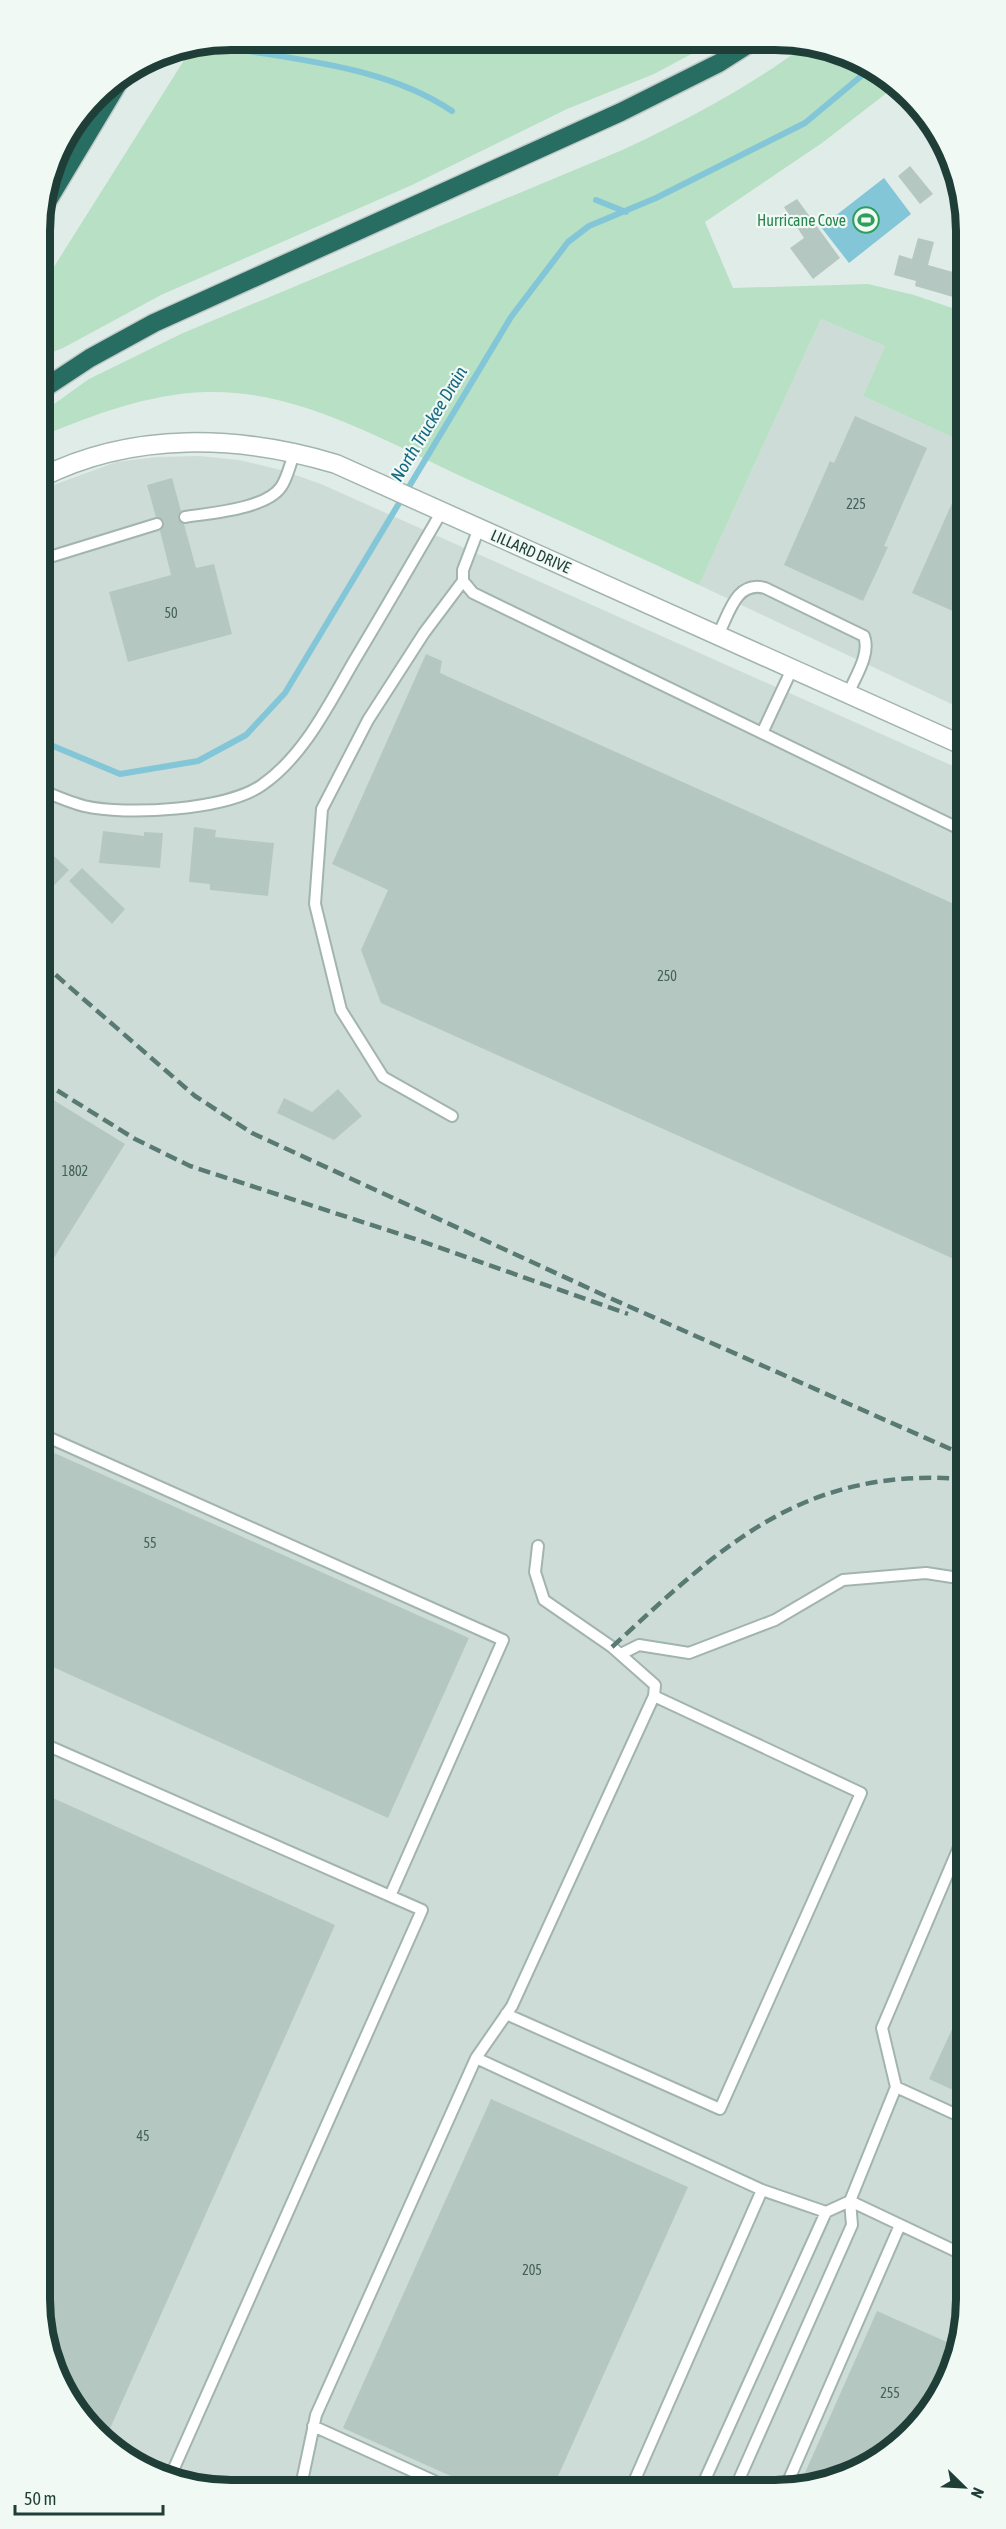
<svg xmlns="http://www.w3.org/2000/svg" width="1006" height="2529" font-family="'Asap Condensed',sans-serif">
<rect width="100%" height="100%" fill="#e0ece8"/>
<path fill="#cedcd7" d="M821,319L885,346L863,396L958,440L961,433L962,709L699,585Z
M199,456L239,460L281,470L321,484L962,770L967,2310L953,2371L927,2415L881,2458L824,2484L194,2486L104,2442L65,2394L45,2347L40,490L116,462L157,457Z"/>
<path fill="#b7e0c4" d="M231,39L714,42L654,74L567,109L412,185L161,295L63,348L40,357V289L193,46Z
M808,43L860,59L897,85L822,143L705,222L733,288L868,284L914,295L961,311V433L958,440L863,396L885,346L821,319L699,585C622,549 545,514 467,479C387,442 297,389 206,392C147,394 93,415 40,437V414L89,379L183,333L620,151C687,120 750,87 808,43Z"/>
<path fill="#83c6d7" d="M884,178L911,214L849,263L821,227Z"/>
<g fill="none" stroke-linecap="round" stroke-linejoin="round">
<path stroke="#83c6d7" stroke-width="6" d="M214,45C293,60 384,65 452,111
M596,200L626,212
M41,741L120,774L198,761L246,735L285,693L511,317L568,242L589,226L656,198L805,123L872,67"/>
</g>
<path fill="#b5c7c1" d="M910,166L933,194L920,204L898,176Z
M797,199L840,258L813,279L790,248L804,238L784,207Z
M918,238L934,242L928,265L960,274L953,297L915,286L916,281L894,275L899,255L912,259Z
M855,416L927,448L884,546L888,547L863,601L784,565L830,461L834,463Z
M172,478L181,511L178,519L184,524L196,568L214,564L232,634L128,662L109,592L171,575L160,531L164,522L156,517L147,485Z
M961,483L962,538V615L912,593Z
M426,654L442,661L440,673L963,908L964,1237L954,1259L381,1003L361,950L388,890L332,864Z
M194,827L216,830L215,837L274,843L268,896L210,890V884L189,882Z
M103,831L144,836V832L163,833L160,868L99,863Z
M41,844L69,870L41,899Z
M82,868L125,909L112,924L69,881Z
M338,1089L362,1116L334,1140L277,1113L284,1098L312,1112Z
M42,1093L125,1144L42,1277Z
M43,1448L469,1638L388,1818L44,1663Z
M44,1794L335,1925L104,2442L65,2394L45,2347Z
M966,1999V2096L929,2079Z
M491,2099L688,2187L554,2485H471L343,2428Z
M877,2311L958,2347L953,2371L927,2415L881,2458L824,2484H800Z"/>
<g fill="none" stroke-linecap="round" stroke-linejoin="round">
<g stroke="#a2b4b0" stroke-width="14">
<path id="service" d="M185,517C210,513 266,509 281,487C288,477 290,463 295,452
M479,528L463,570V581L473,593L962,830
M40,560L157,524
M718,635C729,614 736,580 765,588L864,636C871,654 855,677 848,694
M763,731L792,669
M41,790C55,796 69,802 84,806C126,816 227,810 262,785C304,756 329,704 354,661C384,611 413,561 442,511
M452,1116L383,1077L341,1010L315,904L322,809L368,720L424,633L463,581
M961,1285L964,1278
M43,1435L503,1640L390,1896
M538,1546L535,1572L544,1600L612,1647L655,1685L654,1696
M621,1654L639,1645L689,1653L775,1620L843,1580L926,1573L965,1579
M44,1744L422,1910L171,2475
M476,2058L512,2006L654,1696L861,1793L720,2109L506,2014
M896,2087L882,2028L965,1833
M966,2119L896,2087L850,2201L966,2256
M313,2426L443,2485
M633,2484L762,2190
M703,2484L826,2212L850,2201L852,2225L737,2484
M787,2484L900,2225
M301,2486L316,2415L476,2058L762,2190L826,2212"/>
</g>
<g stroke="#a2b4b0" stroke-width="21">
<path id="tertiary" d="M40,478C133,431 239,435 336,464L962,745"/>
</g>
<g stroke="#c0c9c7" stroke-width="21">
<path id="motorway" d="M42,210L123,75
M40,391L90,358L154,323L621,112L719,63L752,42"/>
</g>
<use href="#service" stroke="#fff" stroke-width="10"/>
<use href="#tertiary" stroke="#fff" stroke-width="18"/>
<use href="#motorway" stroke="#286d62" stroke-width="18"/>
<path stroke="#597a73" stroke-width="4.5" stroke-dasharray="12 6" stroke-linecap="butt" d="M42,963L195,1096L252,1133L610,1298L964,1455
M42,1081L135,1139L190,1166L418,1240L628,1314
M612,1647C723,1545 802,1467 964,1479"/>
</g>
<defs>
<g id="stadium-ring" transform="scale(1.35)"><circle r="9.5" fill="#f1f9f5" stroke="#2e9e5b" stroke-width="1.5"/><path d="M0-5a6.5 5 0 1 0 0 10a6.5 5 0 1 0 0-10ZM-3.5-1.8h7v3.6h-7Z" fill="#2e9e5b"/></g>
</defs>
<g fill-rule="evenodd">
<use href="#stadium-ring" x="866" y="220"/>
</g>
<g text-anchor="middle" stroke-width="4.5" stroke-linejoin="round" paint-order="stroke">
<g font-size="14" fill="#44605a">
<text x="856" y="509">225</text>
<text x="171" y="618">50</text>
<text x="667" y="981">250</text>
<text x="75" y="1176">1802</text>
<text x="150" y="1548">55</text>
<text x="143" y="2141">45</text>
<text x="532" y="2275">205</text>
<text x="890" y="2398">255</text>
</g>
<g font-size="16" fill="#27864d" stroke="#f1f9f5" text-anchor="end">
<text x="846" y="226">Hurricane Cove</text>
</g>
<g font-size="16" fill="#1f3e38" stroke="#f1f9f5">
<text transform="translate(531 551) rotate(24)" y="6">LILLARD DRIVE</text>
</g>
<g font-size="18" font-style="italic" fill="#14687f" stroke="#f1f9f5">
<text transform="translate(429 424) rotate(-59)" y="6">North Truckee Drain</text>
</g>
</g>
<path d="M0 0H1006V2529H0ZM231 50H775A181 181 0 0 1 956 231V2299A181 181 0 0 1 775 2480H231A181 181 0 0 1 50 2299V231A181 181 0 0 1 231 50Z" fill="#f1f9f5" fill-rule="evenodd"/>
<path fill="none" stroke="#1f3e38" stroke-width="8" d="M231 50H775A181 181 0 0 1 956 231V2299A181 181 0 0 1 775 2480H231A181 181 0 0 1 50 2299V231A181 181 0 0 1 231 50Z"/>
<g transform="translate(964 2487) rotate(114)" stroke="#f1f9f5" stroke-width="4.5" paint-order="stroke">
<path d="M0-4.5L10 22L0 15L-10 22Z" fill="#1f3e38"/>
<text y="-9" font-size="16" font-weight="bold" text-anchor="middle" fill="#1f3e38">N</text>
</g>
<path d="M15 2505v9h148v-9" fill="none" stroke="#1f3e38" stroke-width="3"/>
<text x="24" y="2505" font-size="18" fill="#1f3e38" stroke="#f1f9f5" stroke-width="4.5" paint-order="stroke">50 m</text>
</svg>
